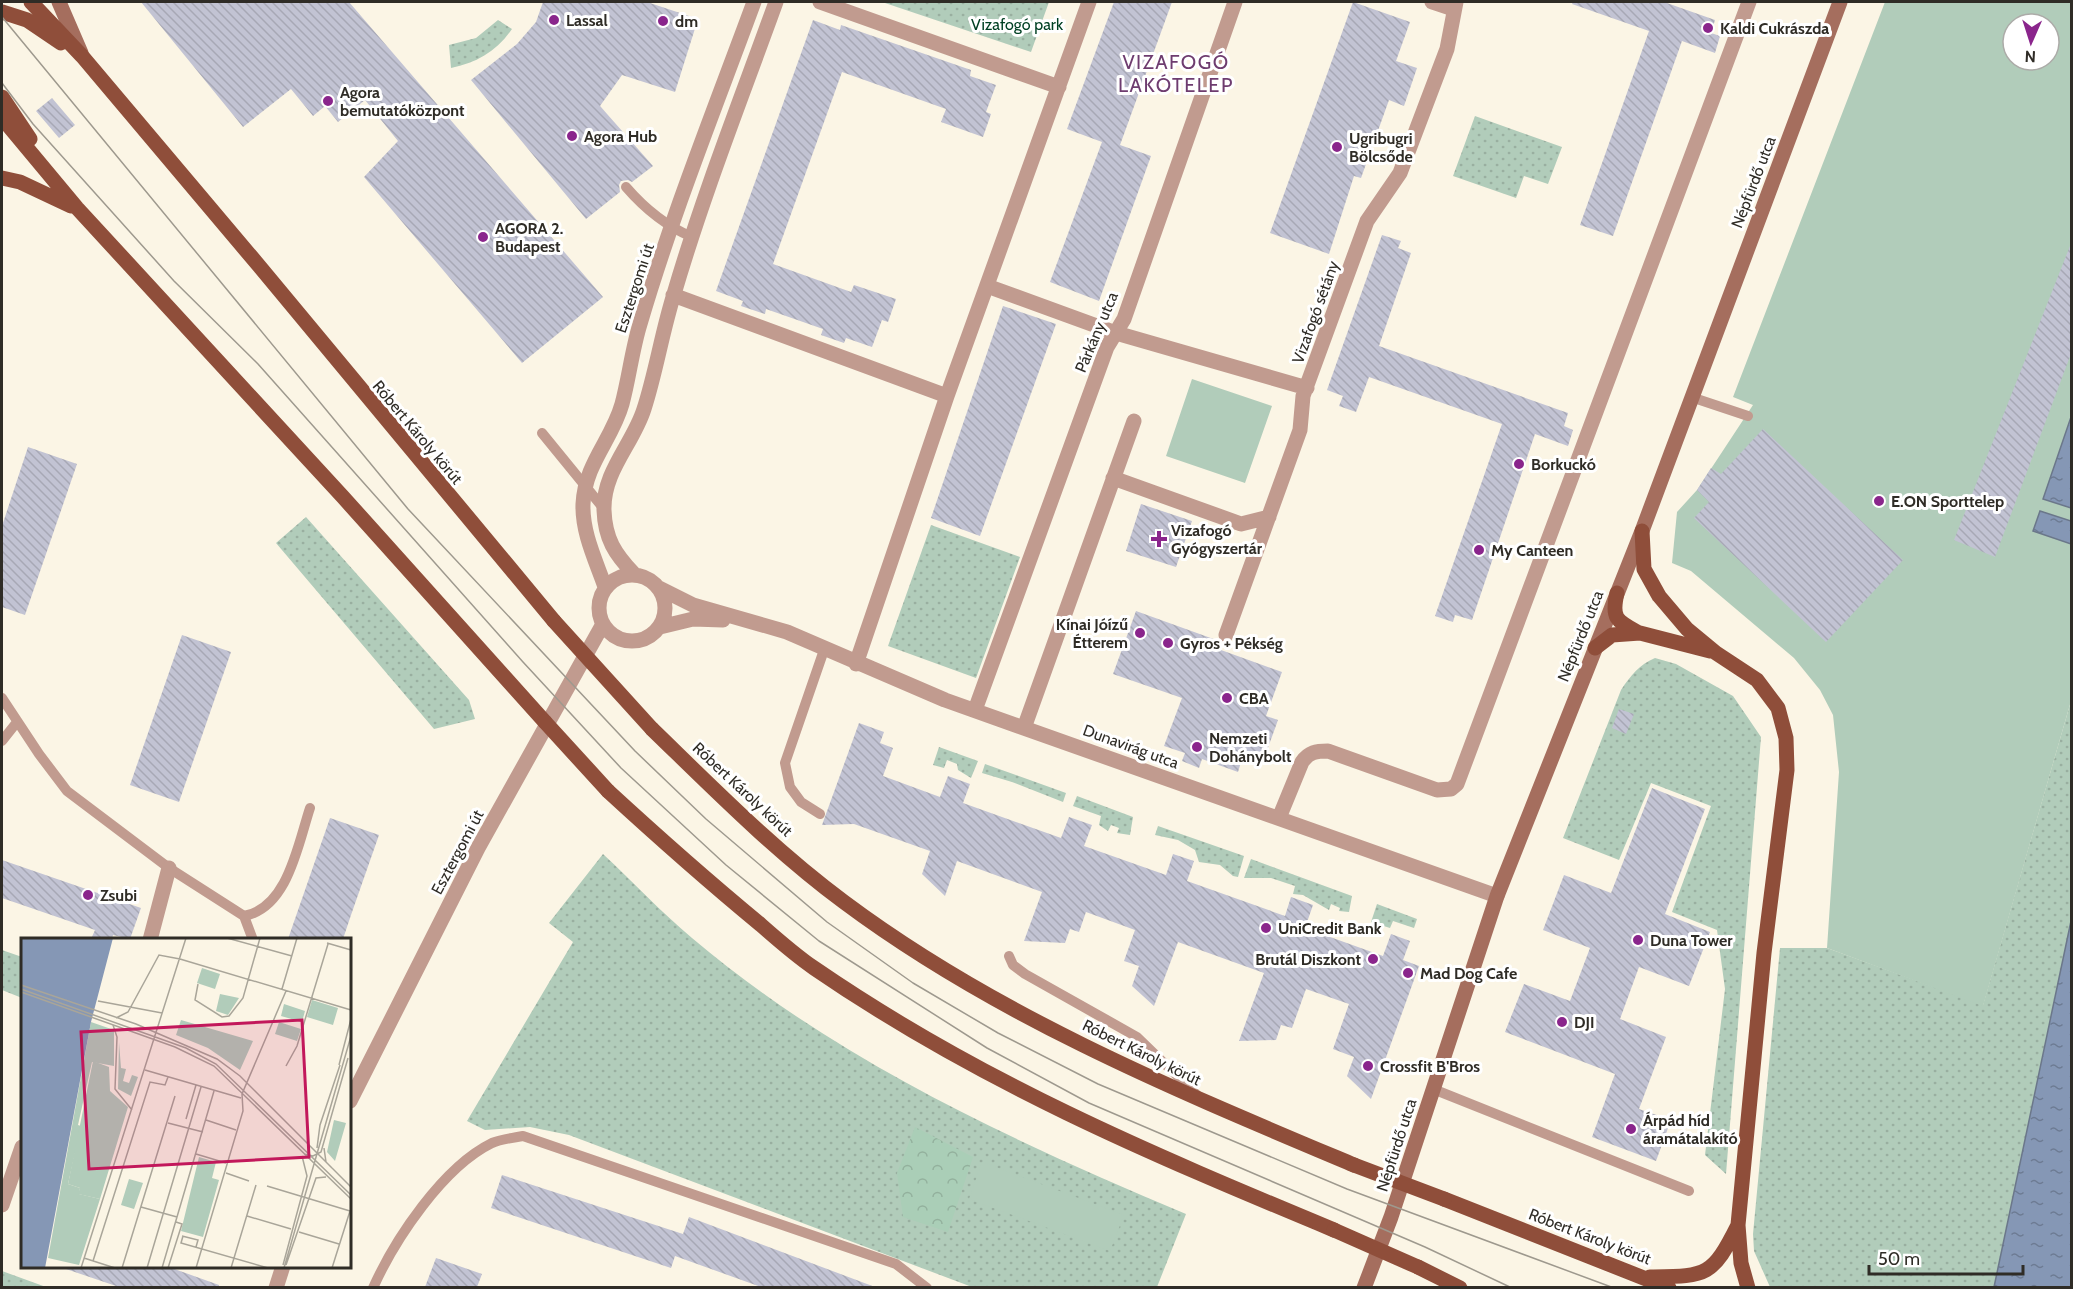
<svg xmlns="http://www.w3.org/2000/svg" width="2073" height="1289" font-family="Cabin,sans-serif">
<defs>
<pattern id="green-dots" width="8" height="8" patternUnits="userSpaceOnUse" patternTransform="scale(1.5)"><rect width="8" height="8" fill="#b1ccba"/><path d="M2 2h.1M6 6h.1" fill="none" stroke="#99afa0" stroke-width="1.8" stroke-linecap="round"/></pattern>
<pattern id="forest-crowns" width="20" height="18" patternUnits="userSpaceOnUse" patternTransform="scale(1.5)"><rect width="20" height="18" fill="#aaceb7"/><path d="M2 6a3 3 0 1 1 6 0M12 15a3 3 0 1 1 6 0" fill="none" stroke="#93b19d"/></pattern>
<pattern id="water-ripples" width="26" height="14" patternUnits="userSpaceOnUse" patternTransform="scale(1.5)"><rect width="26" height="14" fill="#8597b5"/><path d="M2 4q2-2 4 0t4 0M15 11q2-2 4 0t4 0" fill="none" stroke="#6d7b93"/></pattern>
<pattern id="building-back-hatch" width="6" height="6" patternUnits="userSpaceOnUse" patternTransform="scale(1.5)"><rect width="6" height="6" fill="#c2c3d3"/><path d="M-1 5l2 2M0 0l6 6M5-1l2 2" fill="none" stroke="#a7a8b5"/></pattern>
</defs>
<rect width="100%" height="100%" fill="#fbf5e5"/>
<path fill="url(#green-dots)" d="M882,2H1049L1031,52Z
M498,20L512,29C497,51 477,63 451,68L449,45L476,38Z
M1475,116L1562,147L1548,184L1524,176L1516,198L1453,176Z
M306,517L469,700L475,719L434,729L276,543Z
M931,525L1020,557L976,678L888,646Z
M1655,658L1676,664L1733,696L1761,737L1726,1174L1705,1155L1725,989L1717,930L1672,912L1711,806L1651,783L1619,860L1563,838L1621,690C1631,675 1639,665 1655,658Z
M2071,701V921L1994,1287H1770L1754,1251L1753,1234L1780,948H1827L1983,1005Z
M939,747L978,761L971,778L958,770L957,764L947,760L944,768L933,765Z
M985,764L1066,793L1063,802L1012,782L982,773Z
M1077,796L1133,817L1130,835L1117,833L1119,828L1111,825L1108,831L1099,825L1101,816L1073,806Z
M1158,826L1244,856L1238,877L1233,876L1220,865L1199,862L1195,850L1178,840L1155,835Z
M603,854C633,882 661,912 692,938C837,1061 1013,1141 1186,1214L1157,1287H972L569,1135L530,1127L485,1130L467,1121L573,942L549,923Z
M1251,859L1352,896L1349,912L1339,911L1340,908L1331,904L1329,910L1303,895L1293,894L1295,886L1271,878H1244Z
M1377,904L1417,919L1414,928L1393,921L1390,928L1371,922Z
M2,950L22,957V998L2,990Z
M2,1271L46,1287H2Z"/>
<path fill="url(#forest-crowns)" d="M915,1127L973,1157L948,1232L903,1217L897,1173Z"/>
<path fill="#b1ccba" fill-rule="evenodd" d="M1885,2H2071V701L1983,1006L1827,948L1839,772L1833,715L1820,690L1794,658L1691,571L1672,563L1677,512L1697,490L1753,405L1733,397ZM2013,24H2049V60H2013Z
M1192,379L1272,406L1245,483L1166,456Z
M982,1162L1124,1215L1110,1251L969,1199Z"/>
<path fill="url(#water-ripples)" stroke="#6b778a" stroke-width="1.5" d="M2071,417V508L2043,499Z
M2040,511L2071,521V544L2033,531Z
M2071,921V1287H1994Z"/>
<path fill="url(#building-back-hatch)" d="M141,2H349L603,297L522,363L364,177L398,141L365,100L338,122L325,106L313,116L291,89L243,127Z
M543,2H647L698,19L675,92L622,75L600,106L653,166L632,182L628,180L621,181L619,185L620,192L586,219L471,80L517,44L536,22Z
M1114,2H1172L1120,145L1151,156L1099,301L1050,282L1102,142L1067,129Z
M1353,2L1410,22L1396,61L1417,68L1404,106L1389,100L1361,178L1354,176L1329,254L1270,233Z
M1573,2H1664L1715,20L1711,33L1720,36L1715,53L1682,41L1613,236L1580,225L1649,31L1572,4Z
M813,20L840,30L841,25L971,70L970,76L996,85L986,112L991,114L983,137L941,122L946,109L842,72L773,264L851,292L854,285L896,299L888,322L882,320L872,347L846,338L844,343L821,335L823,329L766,309L765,314L741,306L743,301L716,291Z
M52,98L75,125L59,138L36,111Z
M1382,235L1401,241L1398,248L1411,253L1379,346L1568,413L1564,426L1573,430L1568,446L1535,434L1472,620L1455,615L1453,622L1435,616L1502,424L1369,377L1356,412L1339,406L1343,396L1327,390Z
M2070,246L2072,351L1995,557L1954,540Z
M1003,306L1056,324L980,536L931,518Z
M1763,429L1903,560L1826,642L1694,518L1709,502L1697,490L1711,468L1721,474Z
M28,447L77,464L25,615L2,607V526Z
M1141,504L1192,521L1176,567L1126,551Z
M1136,611L1219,641L1223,644L1221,650L1282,672L1266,716L1278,720L1265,756L1253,752L1249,762L1242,759L1238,772L1202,759L1199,768L1182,761L1185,753L1164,746L1182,698L1113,674Z
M182,635L231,652L179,802L130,785Z
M1619,709L1634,714L1626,734L1612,728Z
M859,723L884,732L880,743L893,748L883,776L940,797L948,776L970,784L963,803L1061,838L1069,817L1092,825L1084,846L1166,875L1173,854L1194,861L1187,881L1285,916L1291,897L1313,905L1305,928L1383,956L1391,934L1410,941L1403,960L1419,966L1371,1099L1347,1076L1354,1057L1333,1049L1349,1004L1306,989L1292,1028L1281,1025L1276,1040L1239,1041L1264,973L1178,942L1154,1006L1132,986L1139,966L1124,961L1135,930L1086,912L1079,932L1070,929L1065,943L1024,941L1042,892L957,861L945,896L922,874L930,851L854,824L822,825Z
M1652,788L1705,809L1665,914L1710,932L1689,986L1639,967L1620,1019L1666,1037L1639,1109L1671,1120L1656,1161L1592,1137L1615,1074L1505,1032L1524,984L1570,1001L1590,948L1543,930L1564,875L1611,893Z
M330,818L379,835L351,915L343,939H288Z
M2,860L141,908L130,939L113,935L112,939H91L95,930L2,898Z
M502,1175L683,1234L689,1217L875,1287H761L675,1256L671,1268L491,1208Z
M436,1258L482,1274L477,1287H425Z
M66,1266H166L219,1285V1287H119L66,1269Z"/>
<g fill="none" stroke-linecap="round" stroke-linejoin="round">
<path stroke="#c19b8f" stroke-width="10" d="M626,187C645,209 666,226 692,237
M1691,397L1748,416
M542,433L604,509
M2,698L39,754L67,791L169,868L244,916C288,908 298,844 310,808
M2,741L17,722
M820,814L801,802L790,787L785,763L824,650
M244,916L253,940
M1009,956L1013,965L1025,974L1137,1037L1198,1096
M1433,1089L1689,1191
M373,1288C395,1239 443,1167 492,1143C502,1139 512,1138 523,1136L896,1264L927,1288"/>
<path stroke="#c19b8f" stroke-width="15" d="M820,2L1059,87
M1432,2L1453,9
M987,286L1116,333L1307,388
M673,295L947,396
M1113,478L1241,524L1269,517
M634,574C615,554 605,539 604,510C603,471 633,444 644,409C656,372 662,332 674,294C703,195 741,99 776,2
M599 608a33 33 0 1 1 66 0a33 33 0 1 1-66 0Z
M605,587C596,561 582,533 583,504C585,463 612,440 622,404C629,378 632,350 640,324C672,215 715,108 754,2
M659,588L693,605L787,632L945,700L1497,896
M660,627L693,619L723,620
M1226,635L1300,430L1303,396L1367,221L1400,173L1447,49L1456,2
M856,664L947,396L1089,2
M975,710L1107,347L1124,319L1235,2
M1024,728L1134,421
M1279,818L1302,762C1309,752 1316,751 1328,751L1437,790L1451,789L1457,784L1749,2
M150,940L169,868
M350,1101L478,848L603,624
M2,1205L22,1147
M276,1288L283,1266"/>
<path stroke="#a56e5e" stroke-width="15" d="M59,2L81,53
M1364,1288L1391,1217L1497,896L1642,531L1840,2"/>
<path stroke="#8f4e3a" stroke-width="15" d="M31,2L82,56L260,267L554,621
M2,12L27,20L61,43
M2,97L30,139
M2,118L77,208L343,497L545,722
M2,178L20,182L71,206
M1642,531L1644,569L1659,596L1687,629L1716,653L1757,680L1778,708L1786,738L1787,770L1764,953L1738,1225L1741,1263L1748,1288
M1617,593C1611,619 1617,621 1639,633
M1595,648L1612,635L1640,633L1710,651
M652,729C714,789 775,851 844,902C998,1017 1178,1091 1354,1165
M608,791C658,837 709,882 761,925C778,940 795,955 814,968C980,1082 1149,1153 1334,1230
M1444,1199L1669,1288
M1418,1267L1460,1288
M1650,1277C1707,1276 1712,1277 1738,1225"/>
<path stroke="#9e998e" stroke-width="1.5" d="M2,17L408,509L635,751L706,819L827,922L913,983L998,1033L1098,1084L1347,1189L1614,1288
M2,83L33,124L174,281L258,364L523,662L621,768L726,865L819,941L987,1048L1089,1103L1425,1247L1512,1288"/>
<path stroke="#8f4e3a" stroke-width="15" d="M554,621L652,729
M545,722L608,791
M1354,1165L1444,1199
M1334,1230L1418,1267"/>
</g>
<g fill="#8a258c" stroke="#fff" stroke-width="2">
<circle cx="554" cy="20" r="6"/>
<circle cx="663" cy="21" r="6"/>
<circle cx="1708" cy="28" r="6"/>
<circle cx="328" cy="101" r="6"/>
<circle cx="572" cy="136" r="6"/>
<circle cx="1337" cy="147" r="6"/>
<circle cx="483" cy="237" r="6"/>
<circle cx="1519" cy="464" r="6"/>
<circle cx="1879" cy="501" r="6"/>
<path d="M1156 530h6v6h6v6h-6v6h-6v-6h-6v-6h6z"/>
<circle cx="1479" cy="550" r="6"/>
<circle cx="1140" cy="633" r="6"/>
<circle cx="1168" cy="643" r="6"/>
<circle cx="1227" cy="698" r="6"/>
<circle cx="1197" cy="747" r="6"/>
<circle cx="88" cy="895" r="6"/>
<circle cx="1266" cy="928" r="6"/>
<circle cx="1638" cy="940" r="6"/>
<circle cx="1373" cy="959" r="6"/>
<circle cx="1408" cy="973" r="6"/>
<circle cx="1562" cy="1022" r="6"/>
<circle cx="1368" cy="1066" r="6"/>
<circle cx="1631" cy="1129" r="6"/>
</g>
<g text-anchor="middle" stroke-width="6" stroke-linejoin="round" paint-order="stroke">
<g font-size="16" font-weight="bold" fill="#2f2c26" stroke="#fff" text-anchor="start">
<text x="566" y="26">Lassal</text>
<text x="675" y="27">dm</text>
<text x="1720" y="34">Kaldi Cukrászda</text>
<text x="340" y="98">Agora<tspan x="340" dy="18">bemutatóközpont</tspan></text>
<text x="584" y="142">Agora Hub</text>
<text x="1349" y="144">Ugribugri<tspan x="1349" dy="18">Bölcsőde</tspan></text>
<text x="495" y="234">AGORA 2.<tspan x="495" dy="18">Budapest</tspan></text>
<text x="1531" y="470">Borkuckó</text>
<text x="1891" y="507">E.ON Sporttelep</text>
<text x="1171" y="536">Vizafogó<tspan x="1171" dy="18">Gyógyszertár</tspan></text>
<text x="1491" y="556">My Canteen</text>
<text x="1128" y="630" text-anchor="end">Kínai Jóízű<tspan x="1128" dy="18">Étterem</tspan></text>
<text x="1180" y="649">Gyros + Pékség</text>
<text x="1239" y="704">CBA</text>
<text x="1209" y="744">Nemzeti<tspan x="1209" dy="18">Dohánybolt</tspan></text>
<text x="100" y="901">Zsubi</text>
<text x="1278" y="934">UniCredit Bank</text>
<text x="1650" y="946">Duna Tower</text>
<text x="1361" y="965" text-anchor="end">Brutál Diszkont</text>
<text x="1420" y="979">Mad Dog Cafe</text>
<text x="1574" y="1028">DJI</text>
<text x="1380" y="1072">Crossfit B'Bros</text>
<text x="1643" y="1126">Árpád híd<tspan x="1643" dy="18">áramátalakító</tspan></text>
</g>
<g font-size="16" fill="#004023" stroke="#fff">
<text x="1017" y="30">Vizafogó park</text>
</g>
<g font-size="16" fill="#2f2c26" stroke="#fff">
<text transform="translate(1753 182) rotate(-69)" y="6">Népfürdő utca</text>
<text transform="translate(634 288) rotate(-72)" y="6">Esztergomi út</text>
<text transform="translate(1315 312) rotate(-70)" y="6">Vizafogó sétány</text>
<text transform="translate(1096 332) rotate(-67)" y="6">Párkány utca</text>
<text transform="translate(418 432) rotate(50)" y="6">Róbert Károly körút</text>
<text transform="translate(1580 636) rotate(-68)" y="6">Népfürdő utca</text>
<text transform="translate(1131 746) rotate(20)" y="6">Dunavirág utca</text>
<text transform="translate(743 789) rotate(43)" y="6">Róbert Károly körút</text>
<text transform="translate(457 852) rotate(-62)" y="6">Esztergomi út</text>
<text transform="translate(1142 1052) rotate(26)" y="6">Róbert Károly körút</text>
<text transform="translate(1396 1145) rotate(-72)" y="6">Népfürdő utca</text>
<text transform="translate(1590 1236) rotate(21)" y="6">Róbert Károly körút</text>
</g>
<g font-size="20" letter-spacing="1.5" fill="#6e3c6f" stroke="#fff">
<text x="1176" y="69">VIZAFOGÓ<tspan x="1176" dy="23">LAKÓTELEP</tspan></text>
</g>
</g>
<g transform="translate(21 938)">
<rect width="330" height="330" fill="#fbf5e5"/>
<path d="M181,30L199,36L194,51L176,45ZM199,56L218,60L207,77L195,73ZM291,62L317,70L312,87L286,79ZM263,66L284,73L281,84L260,78ZM160,82L232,103L219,132L187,110L155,97ZM70,84L93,92V128L71,124L57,187L60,188L47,246L59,250L58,256L79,261L58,327L27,320ZM258,84L280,91L276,103L254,96ZM98,104L100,130L105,131L102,143L108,145L111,137L117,139L110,158L97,151ZM313,182L325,185L314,223L306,214ZM178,219L195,224L191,240L198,242L182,299L160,293ZM108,241L122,245L113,271L100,267Z" fill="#b1ccba"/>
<path d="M72,123L88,129L89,153L107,169L79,261L57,256L59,250L47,246Z" fill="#b1ccba"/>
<path d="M0,0H92L70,84L24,330H0Z" fill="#8597b5"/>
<path fill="none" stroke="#a9a599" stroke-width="1.5" d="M206,0L271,18M306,5L330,12M159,21L330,72M177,46L174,62L201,79L208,78L222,60L239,0M0,47L115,86L196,121L219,138L311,230M0,51L165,110L195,126L330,257M261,51L276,0M0,54L154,109L193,128L330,261M77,63L141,75M95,80L107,74L138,17L159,21M92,87L96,99L94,151L111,172M318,127L330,81M265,128L276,108L307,6M124,132L220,160M165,181L175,147M185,182L215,192M147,185L182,194M296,210L299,187L319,127M303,210L305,224L330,249M175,216L205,225M283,216L292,218L300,214L327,120M205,235L228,243M246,248L329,273M120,269L156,279M226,278L270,291M278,294L318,306M161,298L177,302L175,309M162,298L160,305L247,330M63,320L94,330M72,323L129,144L144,147L147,139M262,327L286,238L281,218M265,327L295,240L305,239M60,330L165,0M101,330L154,158M126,330L180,149M141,330L193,153M147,330L161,286L155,284M175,330L222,173L221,156L265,53M210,330L235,247M263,330L330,98M311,330L329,273"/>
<path fill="#c2185b" fill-opacity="0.15" stroke="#c2185b" stroke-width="3" d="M281,82L288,219L68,231L60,94Z"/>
<rect width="330" height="330" fill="none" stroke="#2f2c26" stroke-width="3"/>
</g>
<rect width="2073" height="1289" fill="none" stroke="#2f2c26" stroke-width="6"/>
<g transform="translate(2031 42) rotate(183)"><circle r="28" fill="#ffffff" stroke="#acaba8" stroke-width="1.5"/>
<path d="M0-4.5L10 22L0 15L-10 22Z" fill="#8a258c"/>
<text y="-9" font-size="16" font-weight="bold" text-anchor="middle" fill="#2f2c26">N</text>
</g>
<path d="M1869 1265v9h154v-9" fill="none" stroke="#2f2c26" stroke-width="3"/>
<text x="1878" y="1265" font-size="18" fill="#2f2c26" stroke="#ffffff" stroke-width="4.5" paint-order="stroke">50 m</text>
</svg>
